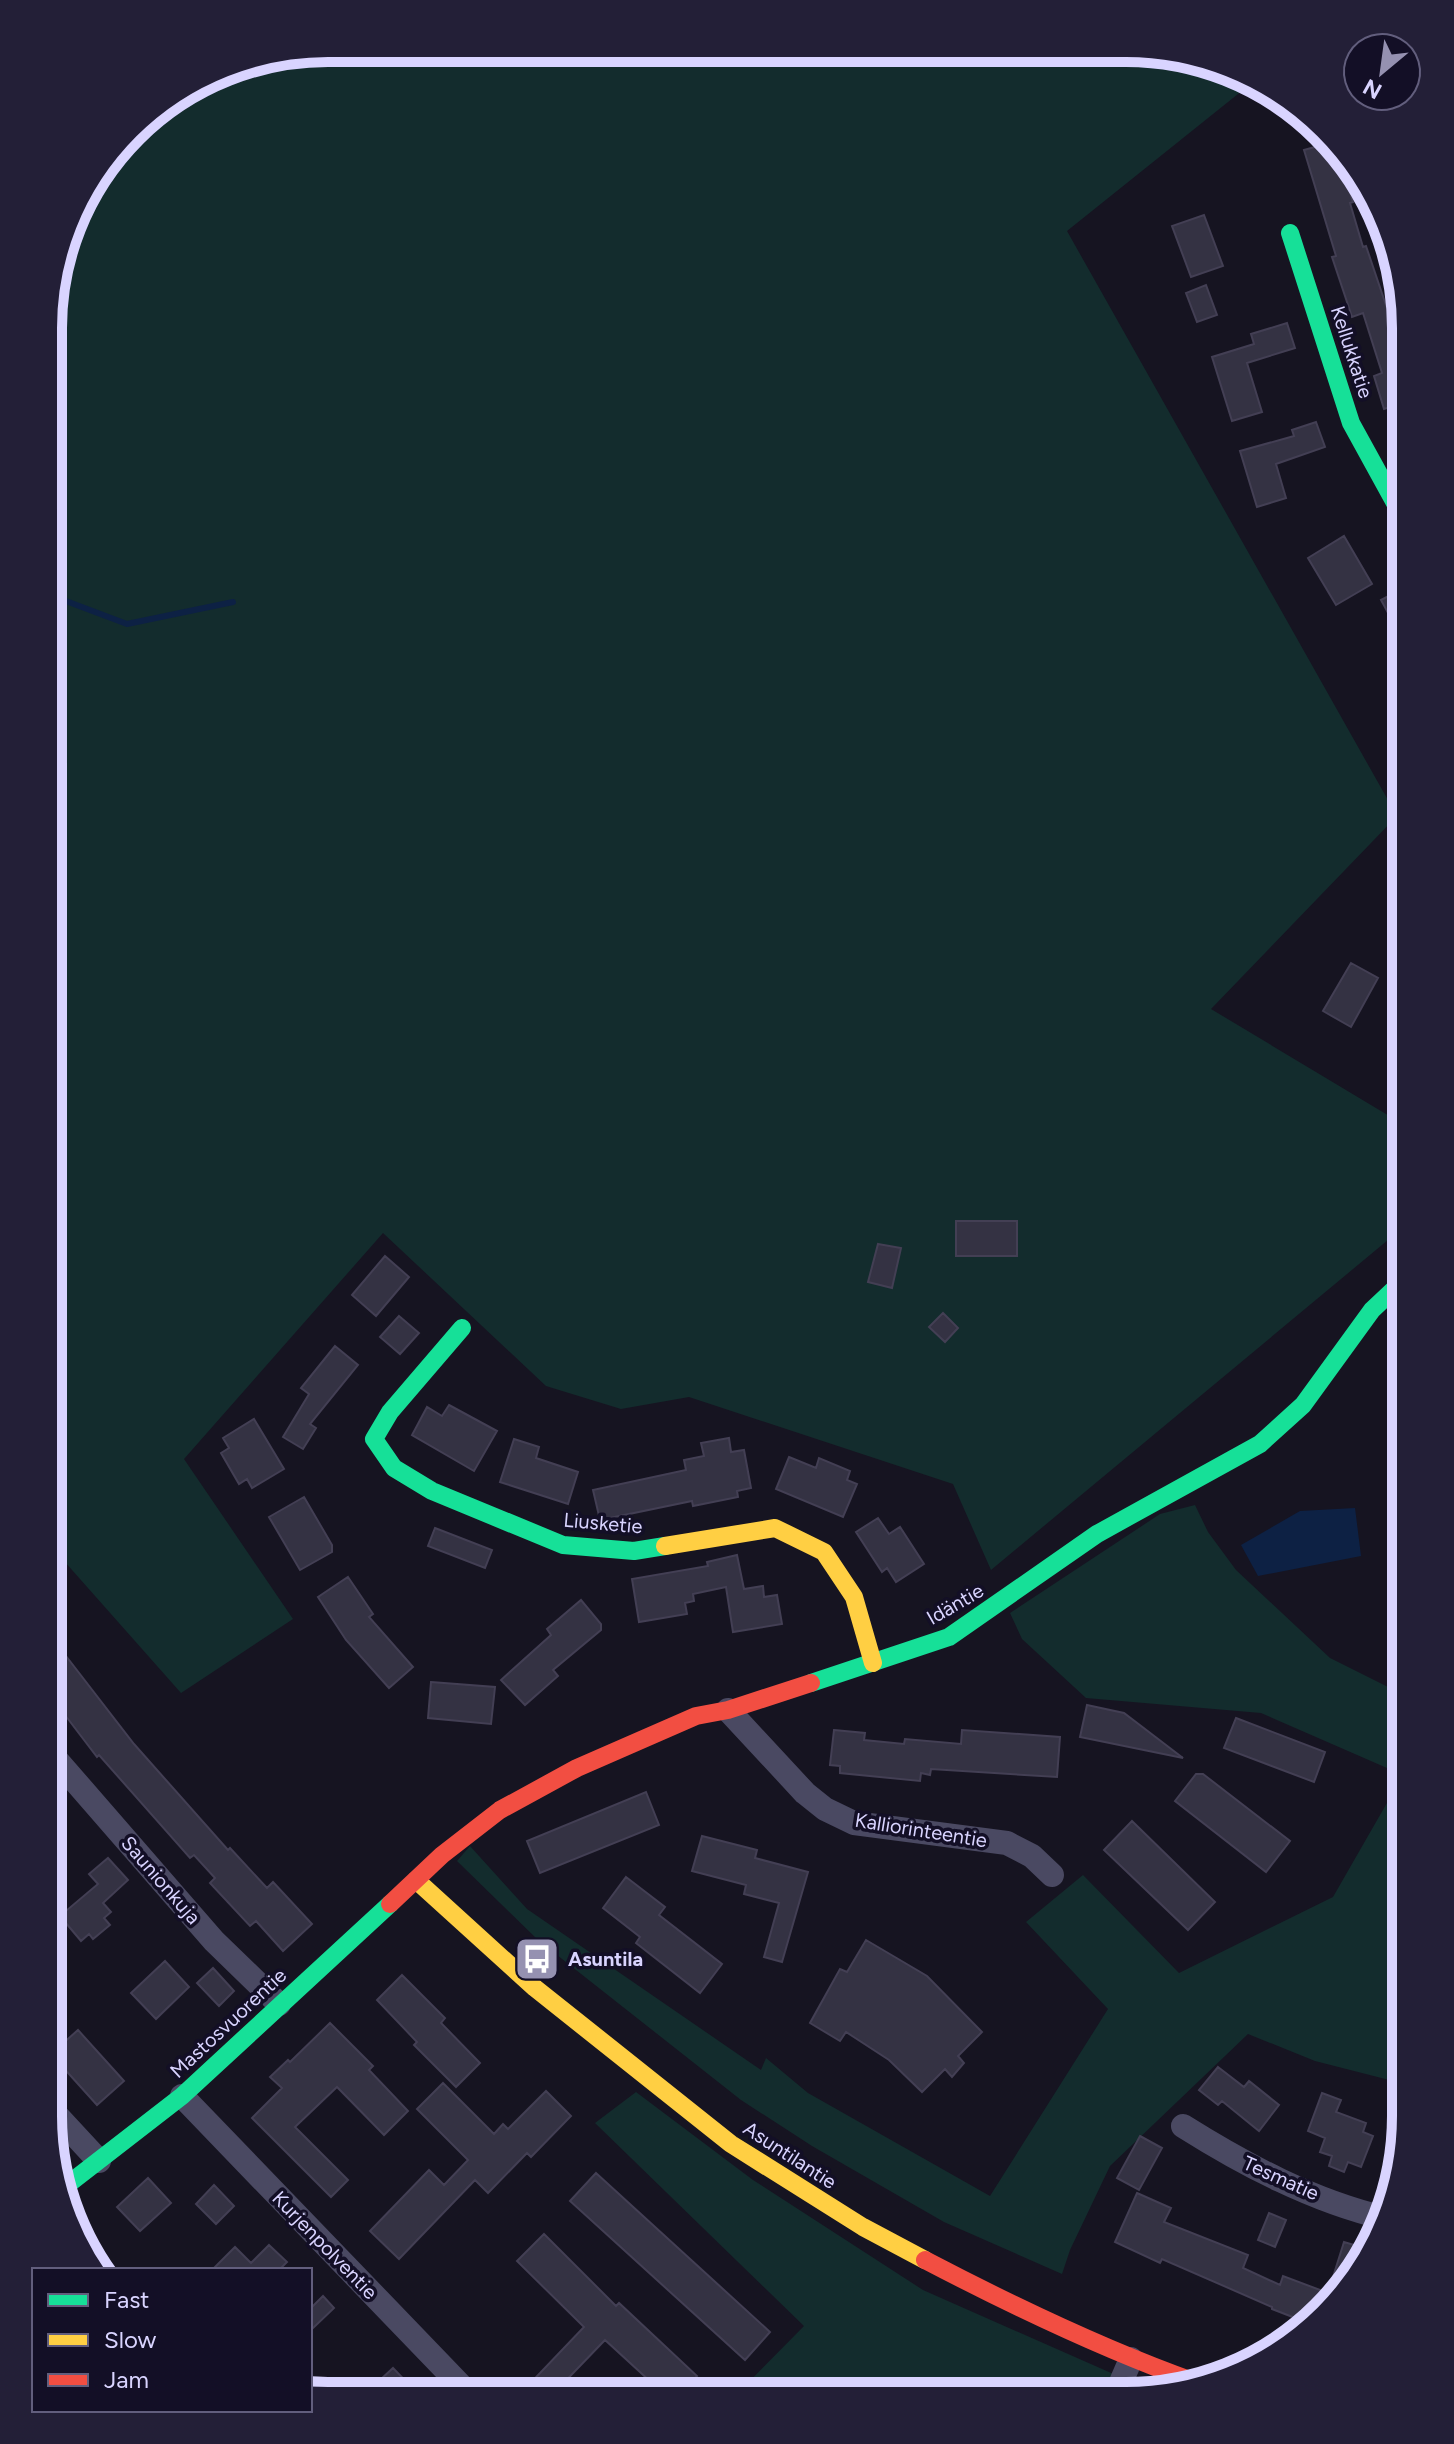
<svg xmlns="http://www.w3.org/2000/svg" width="1454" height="2444" font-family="Figtree,sans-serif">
<rect width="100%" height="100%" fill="#161421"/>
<path fill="#132c2d" d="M328,48L1163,50L1248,86L1067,231L1397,816L1211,1009L1406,1126V1225L991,1570L953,1484L689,1397L621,1409L546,1386L383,1233L184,1459L293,1619L181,1693L49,1544L50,292L77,204L143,118L221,69Z
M1195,1505L1208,1532L1236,1570L1330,1658L1406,1696L1405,2084L1315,2061L1248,2034L1110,2166L1070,2250L1062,2274L944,2222L812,2146L741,2100L538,1940L457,1861L470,1846L527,1909L761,2070L766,2058L808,2093L990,2196L1108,2009L1026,1922L1083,1875L1179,1973L1333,1897L1403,1775L1261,1713L1086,1698L1022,1639L1010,1613L1160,1514Z
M636,2092L753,2180L923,2290L1152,2391L1126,2396L736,2395L804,2326L595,2123Z"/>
<path fill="#0d2144" d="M1355,1508L1361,1556L1258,1576L1241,1545L1300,1511Z"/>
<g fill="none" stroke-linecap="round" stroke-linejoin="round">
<path stroke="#0d2144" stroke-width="6" d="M50,595L127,624L233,602
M50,628L52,714"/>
</g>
<path fill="#343243" stroke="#433f54" stroke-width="2" d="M1326,144L1356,184L1348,186L1353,202L1350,203L1363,247L1366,246L1392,323L1397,321L1406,349V402L1384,409L1374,376L1382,373L1363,313L1352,317L1332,257L1336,256L1304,150Z
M1204,215L1223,266L1191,277L1172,226Z
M1206,285L1217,315L1197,322L1186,293Z
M1287,323L1295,348L1247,363L1262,412L1232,421L1212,357L1254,344L1251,334Z
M1316,422L1325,447L1276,464L1286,498L1257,507L1240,451L1294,436L1292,430Z
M1344,536L1372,584L1336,605L1308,558Z
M1406,587V646L1381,600Z
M1351,963L1378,978L1351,1027L1323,1011Z
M956,1221H1017V1256H956Z
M878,1244L901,1248L892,1288L868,1282Z
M385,1256L409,1277L376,1316L352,1295Z
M943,1313L958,1328L945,1342L929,1327Z
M399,1316L419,1333L400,1354L380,1337Z
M335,1346L358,1365L310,1424L316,1428L303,1449L283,1437L309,1394L301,1388Z
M449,1405L497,1431L474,1471L412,1435L427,1407L442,1416Z
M254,1419L284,1469L252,1488L247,1479L239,1484L221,1453L229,1448L223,1438Z
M729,1438L731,1452L744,1450L751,1488L737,1491L738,1497L693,1506L692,1501L600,1520L593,1490L686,1470L684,1460L704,1456L701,1443Z
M514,1439L539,1447L536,1458L578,1472L568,1504L500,1482Z
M789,1457L816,1468L819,1458L850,1471L847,1480L857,1484L843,1517L776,1489Z
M304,1497L332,1545V1552L300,1570L269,1517Z
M878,1518L889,1534L900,1527L924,1564L896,1582L887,1568L882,1572L856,1532Z
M435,1528L492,1550L485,1568L428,1546Z
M737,1555L744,1589L763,1586L764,1597L777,1595L782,1624L733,1632L726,1587L693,1594L694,1601L685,1603L687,1614L639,1622L632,1579L708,1566L707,1562Z
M348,1577L373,1614L369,1617L413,1667L389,1688L346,1640L318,1597Z
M581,1600L601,1624V1630L553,1670L558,1676L525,1705L501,1680L551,1635L547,1629Z
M49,1634L134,1744L228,1850L230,1848L267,1888L273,1882L312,1924L283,1951L256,1921L250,1926L210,1883L215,1878L194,1855L190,1858L99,1755L97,1757L49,1694Z
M431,1682L495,1687L491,1724L428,1718Z
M1087,1705L1124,1713L1183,1758L1080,1737Z
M1236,1718L1325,1752L1314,1782L1224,1748Z
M834,1730L865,1733L864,1740L904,1744L905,1739L961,1744L962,1730L1060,1737L1057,1777L931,1769L930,1775L921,1773L920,1781L840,1773V1766L830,1765Z
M1196,1774H1203L1290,1841L1266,1872L1175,1801Z
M646,1792L659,1825L540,1873L527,1841Z
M1132,1821L1215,1902L1188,1930L1104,1850Z
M702,1836L757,1850L755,1858L808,1872L782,1962L764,1957L779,1903L744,1894L746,1885L692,1871Z
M108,1858L128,1880L103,1903L111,1912L104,1918L110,1925L93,1939L89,1934L81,1941L60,1916L98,1884L89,1874Z
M626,1877L665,1907L659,1915L722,1964L700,1993L636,1943L640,1937L603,1908Z
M866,1940L927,1976L982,2032L958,2056L964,2063L952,2077L945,2069L922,2092L889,2060L846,2032L840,2041L810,2023L840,1969L847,1972Z
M165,1961L189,1987L156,2019L131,1993Z
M213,1968L234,1991L219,2006L197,1983Z
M402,1975L445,2018L441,2023L480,2063L456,2087L414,2045L417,2042L377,2000Z
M330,2023L373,2066L369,2070L408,2111L384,2135L337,2087L295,2127L348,2180L331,2197L252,2118L282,2088L270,2077L288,2060L290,2062Z
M78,2030L124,2081L97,2105L51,2054Z
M1218,2067L1244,2087L1249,2081L1279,2105L1259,2131L1222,2101L1218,2105L1199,2090Z
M443,2083L494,2134L503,2124L508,2129L546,2091L571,2116L531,2157L527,2153L488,2193L475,2180L399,2259L370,2231L429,2170L444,2185L468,2160L417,2109Z
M1322,2093L1341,2100L1336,2112L1366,2123L1363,2132L1373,2136L1361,2167L1348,2162L1344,2172L1329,2166L1332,2156L1320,2152L1325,2138L1308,2131Z
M1140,2136L1162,2148L1139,2190L1117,2178Z
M596,2173L770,2332L745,2360L570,2201Z
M148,2178L171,2203L140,2231L117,2207Z
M214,2185L234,2206L216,2224L196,2204Z
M1137,2193L1171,2208L1164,2222L1248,2255L1243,2268L1280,2285L1283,2276L1328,2293L1344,2242L1368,2249L1348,2286L1303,2321L1272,2309V2307L1162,2259L1160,2263L1115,2242Z
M1269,2213L1286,2220L1275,2247L1258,2240Z
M544,2234L616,2306L619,2303L697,2376L680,2395H665L605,2340L553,2394H520L584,2327L517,2261Z
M269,2245L287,2262L279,2270H212L235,2247L251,2263Z
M323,2296L334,2308L310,2331V2309Z
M393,2368L418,2394H365Z"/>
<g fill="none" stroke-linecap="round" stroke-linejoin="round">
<path stroke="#4a4962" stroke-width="24" d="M728,1710L805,1793L825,1809L854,1823L1007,1843L1032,1856L1052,1875
M48,1750L214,1941L279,2004
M182,2096L469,2394
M48,2106L99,2161
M1183,2126C1245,2165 1313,2201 1385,2218
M1115,2396L1131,2359"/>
<path stroke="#16e098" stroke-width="18" d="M1290,233L1351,423L1406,523
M462,1328L390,1412L374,1439L394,1468L432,1491L563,1545L634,1551L665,1546
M811,1683L949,1637L1097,1534L1260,1444L1303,1405L1372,1310L1406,1278
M62,2189L182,2096L390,1904"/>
<path stroke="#ffcf43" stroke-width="18" d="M665,1546L775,1528L824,1552L854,1597L873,1663
M416,1880L535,1988L731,2144L863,2227L925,2260"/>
<path stroke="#f24e42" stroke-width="18" d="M390,1904L442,1855L500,1810L577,1768L696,1716L728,1710L811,1683
M925,2260C1013,2306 1102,2349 1195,2382"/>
</g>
<defs>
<g id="bus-square" transform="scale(2.3)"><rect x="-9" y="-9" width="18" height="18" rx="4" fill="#9591b1" stroke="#130f26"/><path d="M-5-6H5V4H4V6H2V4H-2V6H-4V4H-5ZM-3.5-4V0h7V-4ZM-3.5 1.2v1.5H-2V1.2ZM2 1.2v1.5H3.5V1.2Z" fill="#fff"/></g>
</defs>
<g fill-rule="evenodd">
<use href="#bus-square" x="537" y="1959"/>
</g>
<g text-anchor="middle" stroke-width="7" stroke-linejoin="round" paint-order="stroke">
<g font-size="20" fill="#d9d4ff" stroke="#130f26">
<text transform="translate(1352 352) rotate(72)" y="7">Kellukkatie</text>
<text transform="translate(603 1523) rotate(5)" y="7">Liusketie</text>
<text transform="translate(955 1604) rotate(-30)" y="7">Idäntie</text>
<text transform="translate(921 1830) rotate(9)" y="7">Kalliorinteentie</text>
<text transform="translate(161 1880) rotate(49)" y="7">Saunionkuja</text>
<text transform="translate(228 2023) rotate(-43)" y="7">Mastosvuorentie</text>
<text transform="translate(790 2155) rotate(33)" y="7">Asuntilantie</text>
<text transform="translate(1281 2178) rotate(24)" y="7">Tesmatie</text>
<text transform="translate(325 2245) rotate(46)" y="7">Kurjenpolventie</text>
</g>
<g font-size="20" font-weight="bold" fill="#d9d4ff" stroke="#130f26" text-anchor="start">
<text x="568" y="1966">Asuntila</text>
</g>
</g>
<path d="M0 0H1454V2444H0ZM328 62H1126A266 266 0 0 1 1392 328V2116A266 266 0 0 1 1126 2382H328A266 266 0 0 1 62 2116V328A266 266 0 0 1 328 62Z" fill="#231f37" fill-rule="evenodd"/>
<path fill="none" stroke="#d9d4ff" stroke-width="10" d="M328 62H1126A266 266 0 0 1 1392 328V2116A266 266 0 0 1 1126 2382H328A266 266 0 0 1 62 2116V328A266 266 0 0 1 328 62Z"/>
<rect x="32" y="2268" width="280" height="144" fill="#130f26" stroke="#625e7d" stroke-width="2"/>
<rect x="48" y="2294" width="40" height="12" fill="#16e098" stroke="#625e7d" stroke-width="2"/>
<text x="104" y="2308" font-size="24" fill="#d9d4ff">Fast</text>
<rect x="48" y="2334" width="40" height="12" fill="#ffcf43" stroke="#625e7d" stroke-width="2"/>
<text x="104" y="2348" font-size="24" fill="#d9d4ff">Slow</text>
<rect x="48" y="2374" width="40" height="12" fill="#f24e42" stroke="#625e7d" stroke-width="2"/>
<text x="104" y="2388" font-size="24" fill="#d9d4ff">Jam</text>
<g transform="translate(1382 72) rotate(209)"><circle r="38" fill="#130f26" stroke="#625e7d" stroke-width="2"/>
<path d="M0-6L14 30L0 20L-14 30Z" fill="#9591b1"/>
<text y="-12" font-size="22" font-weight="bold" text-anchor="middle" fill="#d9d4ff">N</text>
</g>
</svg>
